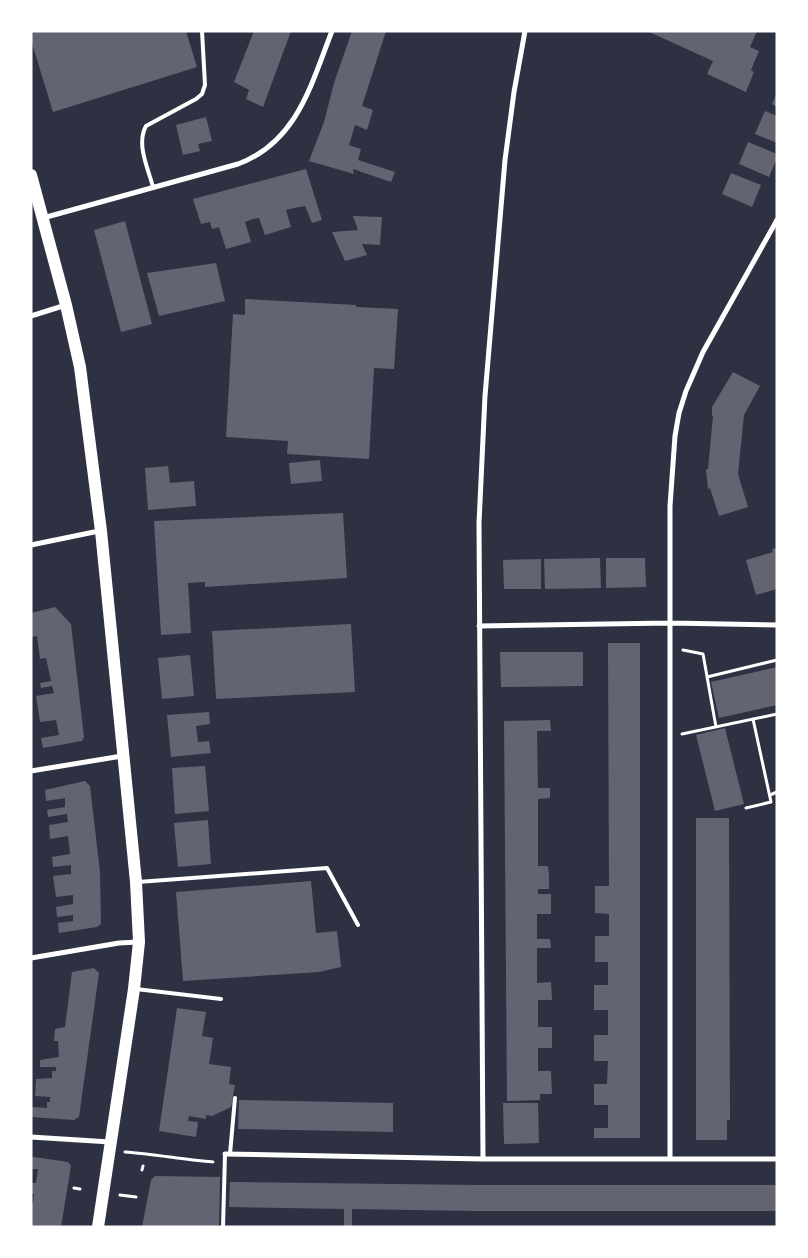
<svg xmlns="http://www.w3.org/2000/svg" width="808" height="1258" font-family="'Roboto Condensed',sans-serif">
<rect width="100%" height="100%" fill="#2d3142"/>
<path fill="#626471" d="M31,31H186L197,67L53,112L31,40Z
M254,31H291L263,107L246,99L249,90L234,82Z
M352,31H386L362,106L373,110L367,130L355,125L349,145L361,149L358,160L395,172L391,182L353,169L354,174L309,161L324,122L334,83Z
M647,31H757L750,47L759,51L751,70L754,72L746,92L707,74L713,61Z
M777,93V107L772,104Z
M765,111L777,116V143L755,134Z
M206,117L212,141L198,144L200,151L183,155L176,125Z
M748,142L777,154V158L769,177L739,164Z
M306,169L322,220L312,223L305,206L294,208L286,210L291,227L265,235L259,218L253,219L245,222L251,242L226,249L219,227L212,229L210,222L201,224L193,199Z
M731,173L761,185L752,207L722,194Z
M353,216L382,217L380,245L362,244L367,255L345,261L332,232L358,230Z
M125,221L152,324L121,332L94,230Z
M216,263L225,301L159,316L147,273Z
M245,299L356,305V307L398,309L394,369L374,368L369,459L287,454L288,441L226,437L233,314L245,315Z
M733,372L760,386L744,415L738,474L748,507L719,516L710,488L708,489L706,469H708L713,416H712V407Z
M320,460L322,481L291,484L289,463Z
M168,466L170,483L194,481L196,506L148,510L145,468Z
M343,513L347,578L205,587V582L188,583L191,633L161,635L154,521Z
M777,548V589L756,595L746,560L773,552L772,549Z
M600,558L601,588L545,589L544,559Z
M606,558H645L646,587L606,588Z
M541,559V589H504L503,560Z
M55,607L71,624L84,737L82,741L43,748L41,738L59,735L56,720L40,722L36,696L54,693L52,686L41,688L40,683L51,681L46,658L40,659L37,636L31,637V613Z
M351,624L355,692L216,699L212,631Z
M608,643H640V1138H594V1128H608V1105H594V1084H607L608,1061H594V1035H608V1010H594V985H608V962H595V936H609V914L595,913V886H609Z
M500,652H583V686L501,687Z
M190,655L194,696L162,699L158,658Z
M777,667V705L719,718L711,682Z
M209,712L210,724L196,726L198,742L209,741L211,753L171,757L167,715Z
M550,720L551,731H537L538,788H550V798L538,799V866H548L549,875V889H538V894H551V914H537V939H550L551,948H537V983L551,982L552,1000H538V1027H552V1048H538V1071H551L552,1094H540V1100L507,1101L504,721Z
M725,728L744,804L715,811L696,735Z
M205,766L209,811L175,814L172,768Z
M85,781L90,786L100,872L101,924L97,927L59,933L58,923L73,921V915L57,917L56,907L73,904V895L56,897L53,876L71,874V865L53,867L52,857L70,854L68,836L50,839L49,825L68,822L67,814L48,817L47,810L65,807V798L46,801L45,790Z
M696,818H729L730,1120H727V1140H696Z
M208,820L211,864L178,867L174,823Z
M311,881L316,933L337,931L341,967L319,972L183,981L176,892Z
M94,968L99,973L79,1117L74,1120L31,1117L32,1107L47,1108V1102H50V1097L35,1096L36,1079L52,1078V1071H56V1067H40V1060L59,1057L58,1041H54L55,1029L65,1027L72,972Z
M177,1008L206,1012L202,1036L213,1038L209,1064L231,1067L229,1084L235,1085L231,1107L212,1116L206,1115V1119L189,1116L188,1121L198,1122L196,1137L159,1131Z
M239,1100L393,1103V1132L238,1129Z
M503,1103H538L539,1143L504,1144Z
M34,1157L68,1162L71,1166L61,1227H31V1203H33L34,1194H31V1183H36L38,1169H31V1158Z
M155,1176L220,1177L219,1227H142L151,1180Z
M230,1182L475,1185H777V1211H474L352,1209V1227H344V1209L229,1207Z"/>
<g fill="none" stroke-linecap="round" stroke-linejoin="round">
<path stroke="#fff" stroke-width="3" d="M683,650L703,654L716,727
M707,677L777,660
M682,734L777,714
M770,795L777,792
M746,808L771,802L753,719
M125,1152C155,1154 184,1160 213,1162
M142,1170L143,1166
M74,1188L80,1189
M120,1195L136,1197"/>
<path stroke="#fff" stroke-width="4" d="M153,187C148,168 136,144 146,126L196,99L202,94L205,85L202,31
M138,882L327,868L358,925
M136,989L221,999
M230,1154L235,1098
M223,1227L225,1154"/>
<path stroke="#fff" stroke-width="5" d="M43,218L238,164C297,142 311,85 332,31
M31,316L66,305
M31,545L99,531
M479,626L670,623L777,625
M31,771L122,756
M31,958L119,943L138,942
M31,1137L110,1142
M225,1154L483,1159H777
M670,1158V506L675,436L679,413L686,391L703,352L777,220
M483,1159L479,523L485,396L505,160L514,92L525,31"/>
<path stroke="#fff" stroke-width="12" d="M31,175L66,305L80,367L101,531L136,882L139,942L134,989L98,1227"/>
</g>
<rect width="808" height="1258" fill="none" stroke="#ffffff" stroke-width="65"/>
</svg>
